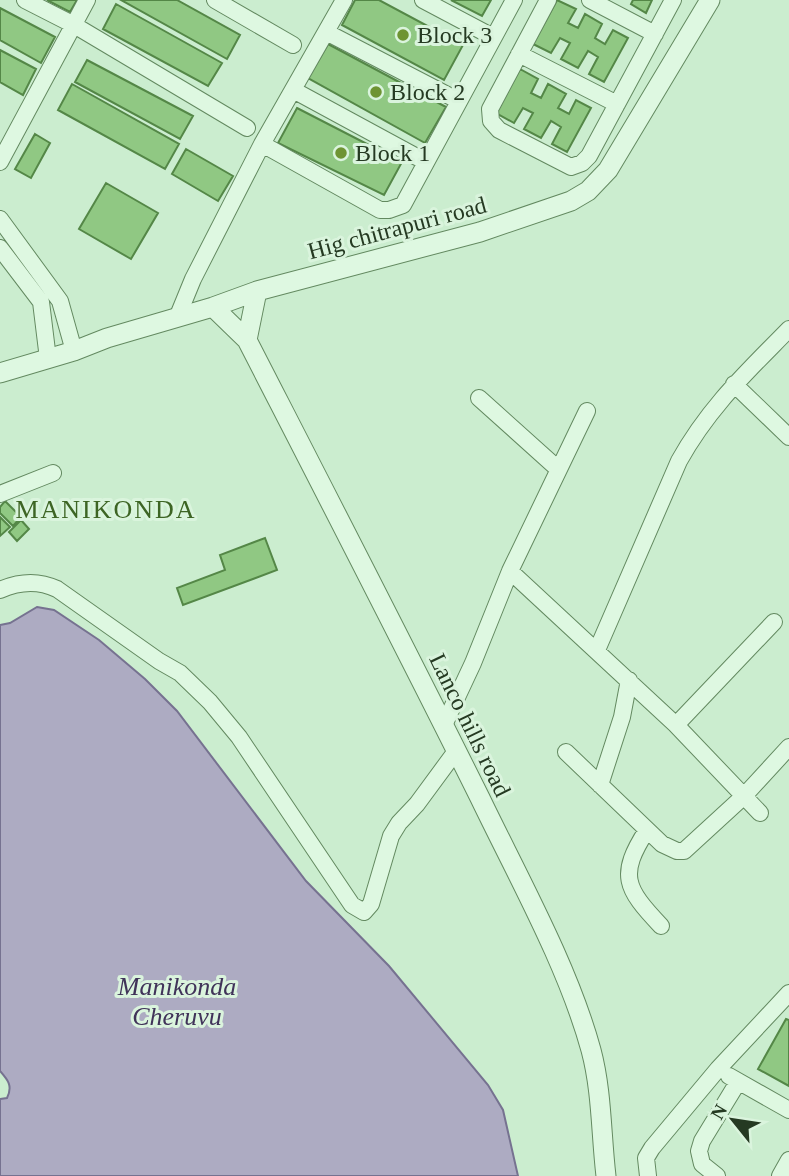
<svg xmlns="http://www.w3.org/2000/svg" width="789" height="1176" font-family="'Times New Roman',serif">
<rect width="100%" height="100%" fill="#cbedcf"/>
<path fill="#adabc2" stroke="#767290" stroke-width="2" d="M37,607L54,610L99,640L145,679L177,711L306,881L389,966L488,1085L503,1110L518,1176H0V1099L7,1098C13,1086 8,1080 0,1071V625L10,623Z"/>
<path fill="#90c883" stroke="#548747" stroke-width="2" d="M47,0H77L70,12Z
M121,0H177L240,35L227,59Z
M355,0H379L463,45L444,80L342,25Z
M451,0H491L482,16Z
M557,0L576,9L568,23L578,28L585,14L602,24L595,38L605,44L613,30L628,38L604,82L589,74L598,57L588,51L578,68L561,59L570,43L560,38L551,53L533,44Z
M633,0H652L646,13L631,4Z
M116,4L222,63L208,86L103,29Z
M0,8L55,37L41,63L0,40Z
M328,44L446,107L425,143L308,78Z
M0,50L36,69L23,95L0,82Z
M87,60L193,116L180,139L75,82Z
M520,69L538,79L531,93L541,98L548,84L566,94L558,108L569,114L576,100L591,108L567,152L552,144L561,127L551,121L541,138L524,129L533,113L523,108L514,123L496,113Z
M72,84L179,144L165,169L58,110Z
M297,108L402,162L384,195L278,143Z
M35,134L50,143L31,178L15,169Z
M186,149L233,176L218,201L172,174Z
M106,183L158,213L131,259L79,229Z
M5,501L21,517L13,526L0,513V507Z
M0,517L10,527L0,536Z
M21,520L29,529L17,541L9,532Z
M265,538L277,570L183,605L177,588L225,570L220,555Z
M786,1019L789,1020V1086L758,1069Z"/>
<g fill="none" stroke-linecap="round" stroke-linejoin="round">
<g stroke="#638960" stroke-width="18">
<path id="minor" d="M25,0L74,25L247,128
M215,0L293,45
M423,0L493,37
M548,0L490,109L491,121L499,130L571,167L582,163L589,156L673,0
M590,0L655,34
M326,32L459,101
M519,54L617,104
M295,91L426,162
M262,144L380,210H389L403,205L514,0
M0,162L87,0
M0,219L60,301L74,351
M0,248L41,302L48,359
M177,318L193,279L262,144L344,0
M734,384L789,437
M479,398L558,469
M0,494L53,473
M510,571L676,725L760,813
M0,590C20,581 38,580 57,589L159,661L180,673L210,702L239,737L352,905L364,912L371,904L391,836L399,823L417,804L456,751
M597,650L679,461C709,407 746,373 789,329
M444,725L473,663L510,571L587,411
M676,725L774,622
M566,752L662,844L677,851H684L744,796L789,747
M600,785L622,717L629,680
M647,830C618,875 625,888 661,926
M729,1076L789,1110
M648,1176L646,1158L652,1148L718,1069L789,993
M717,1176L702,1164L699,1151L702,1141L738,1082
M780,1176L789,1160"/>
</g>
<g stroke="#638960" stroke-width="21">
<path id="tertiary" d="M213,307L247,340C325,492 404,645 480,798C518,877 568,966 591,1050C602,1091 601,1134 606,1176
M247,340L257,291
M0,373L74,351L107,338L213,307L257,291L480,232L571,201L588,191L608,170L710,0"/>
</g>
<use href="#minor" stroke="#def8e1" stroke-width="16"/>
<use href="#tertiary" stroke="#def8e1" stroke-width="19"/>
</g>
<g fill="#6e9433" stroke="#daf4dd" stroke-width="2.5">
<circle cx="403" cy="35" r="7"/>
<circle cx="376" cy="92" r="7"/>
<circle cx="341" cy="153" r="7"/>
</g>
<g text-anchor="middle" stroke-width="6" stroke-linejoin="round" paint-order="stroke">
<g font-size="24" fill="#253a22" stroke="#daf4dd" text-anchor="start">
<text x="417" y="43">Block 3</text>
<text x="390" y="100">Block 2</text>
<text x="355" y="161">Block 1</text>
</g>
<g font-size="24" fill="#253a22" stroke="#daf4dd">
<text transform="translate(397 228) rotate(-15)" y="8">Hig chitrapuri road</text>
<text transform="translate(470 725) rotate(64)" y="8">Lanco hills road</text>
</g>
<g font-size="26" letter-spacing="2" fill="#3d6524" stroke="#daf4dd">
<text x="106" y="518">MANIKONDA</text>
</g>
<g font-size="26" font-style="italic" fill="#403359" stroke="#daf4dd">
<text x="177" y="995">Manikonda<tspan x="177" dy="30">Cheruvu</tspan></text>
</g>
</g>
<g transform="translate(733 1120) rotate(300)" stroke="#daf4dd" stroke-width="5" paint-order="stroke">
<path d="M0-5L12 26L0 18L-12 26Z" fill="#253a22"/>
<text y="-10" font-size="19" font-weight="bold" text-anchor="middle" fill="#253a22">N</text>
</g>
</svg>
